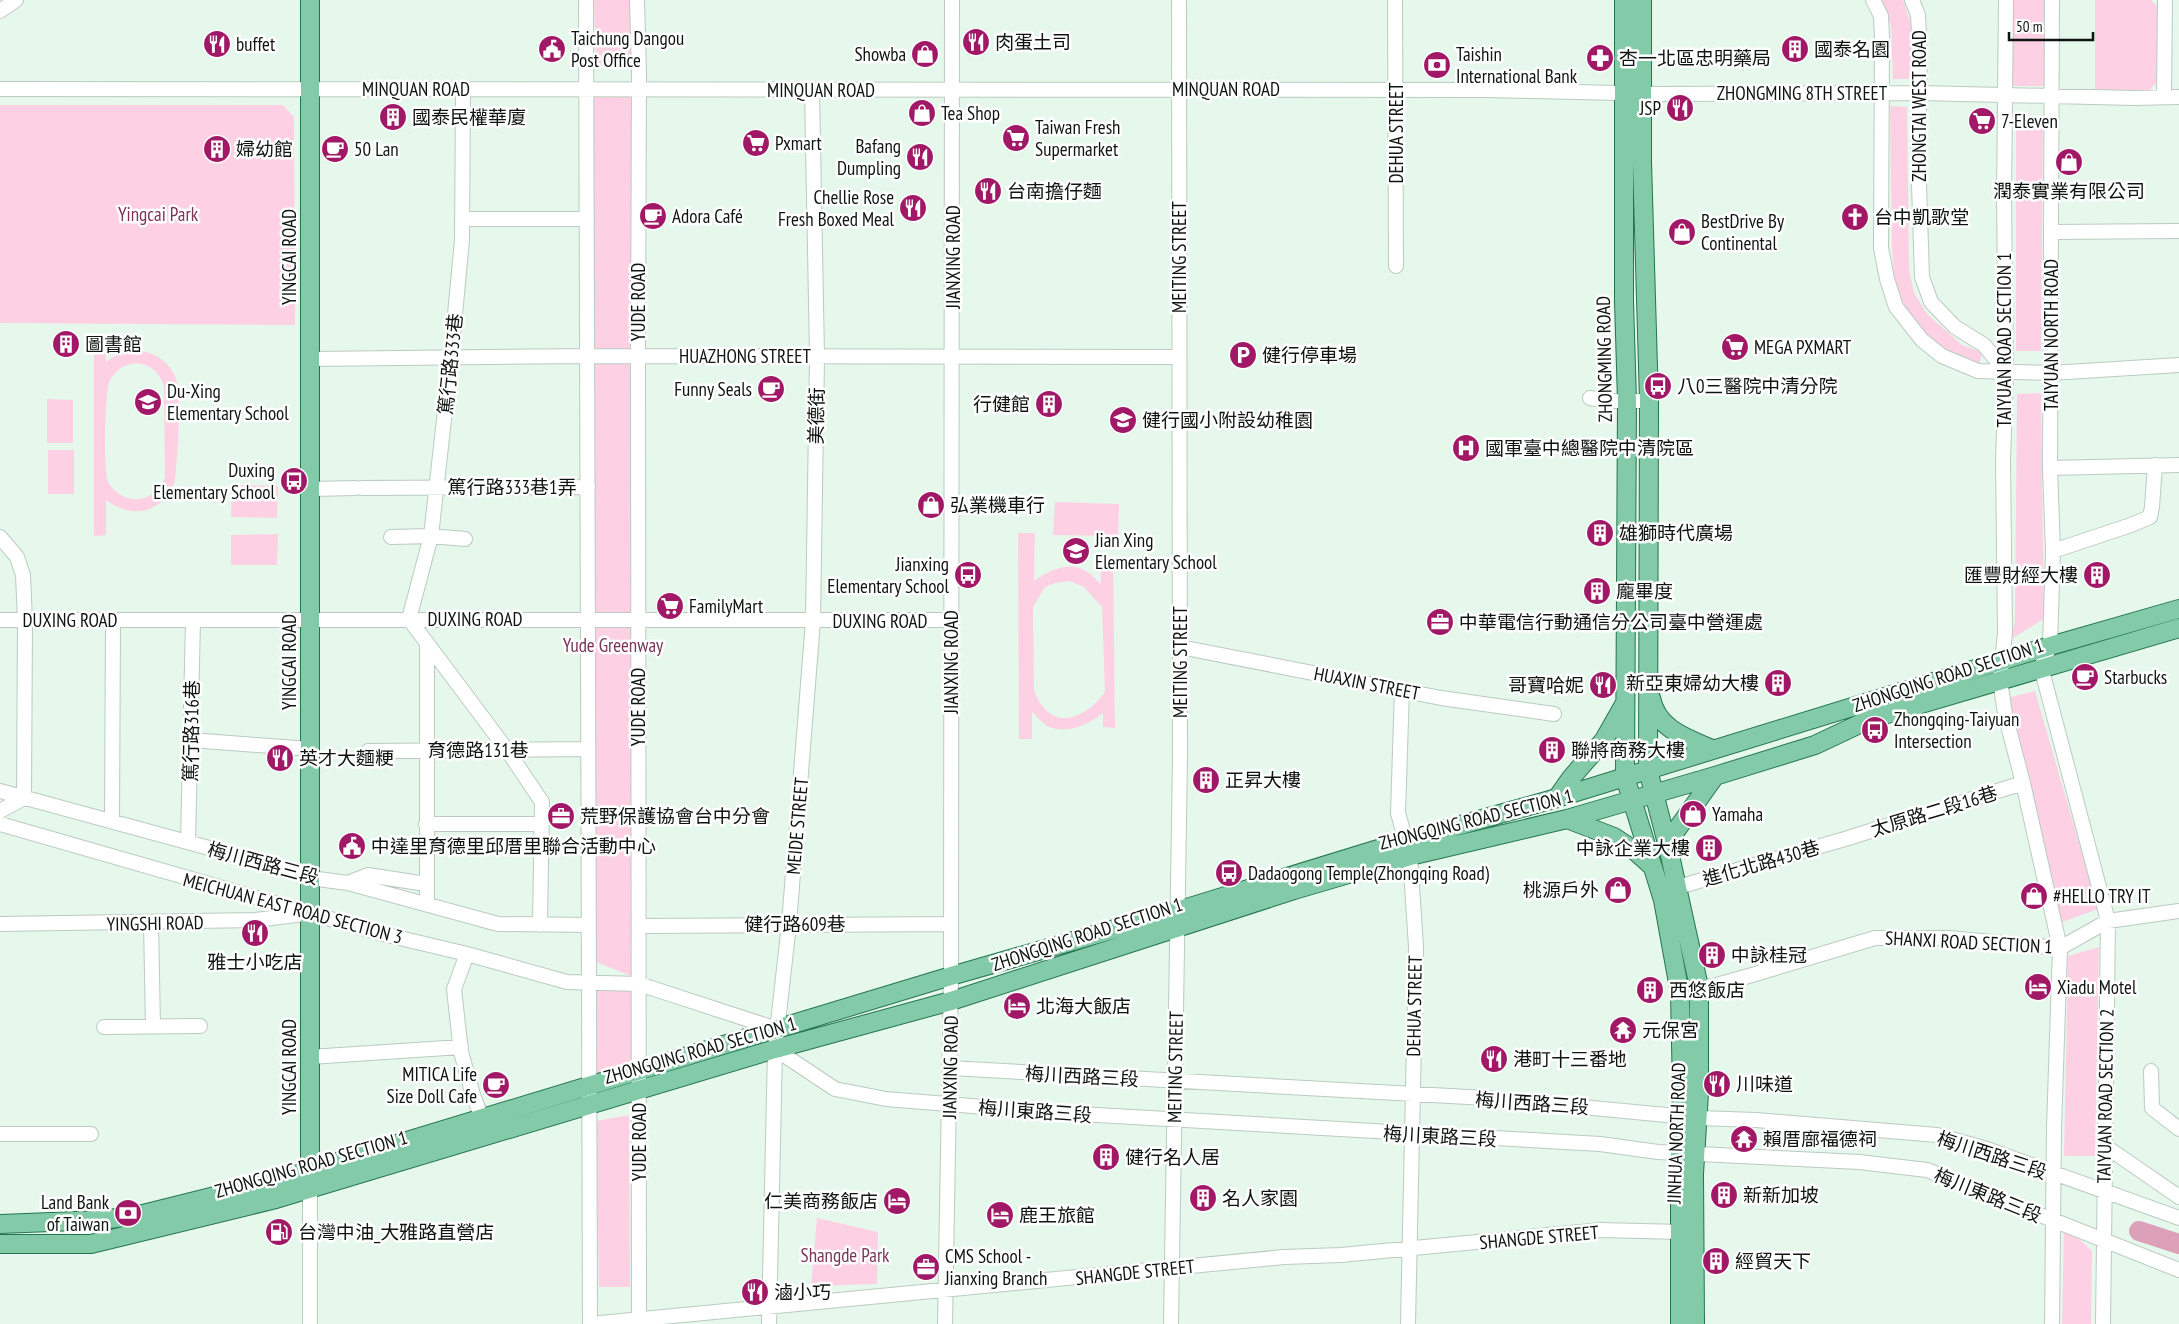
<svg xmlns="http://www.w3.org/2000/svg" width="2179" height="1324" font-family="'PT Sans Narrow','Noto Sans TC',sans-serif">
<rect width="100%" height="100%" fill="#e6f7ec"/>
<path fill="#fdd1e3" fill-rule="evenodd" d="M594,0H632V67L596,66Z
M1881,0H1903L1911,24V79H1893L1891,26Z
M2012,0H2045L2047,86H2012Z
M2095,0H2151L2158,7L2156,83L2148,92H2095Z
M590,95H633L634,353H591Z
M0,105H283L294,117V124L295,325L0,323Z
M1890,106L1907,107L1909,270L1914,293L1927,314L1962,345L1982,352L1980,363L1958,358L1940,347L1923,333L1900,298L1894,279L1892,248Z
M2016,118H2043L2041,351H2016Z
M94,341H105L106,362C118,353 131,348 146,352C158,355 170,364 175,376C183,396 177,457 175,481C163,513 133,520 106,500V535L94,536ZM135,363C150,364 160,372 164,387L165,477C160,489 152,497 140,499C127,501 114,493 108,482C103,471 105,395 109,382C115,371 122,365 135,363Z
M634,362L633,614H591V363Z
M2041,393L2044,619L2011,639L2015,620L2017,394Z
M47,399L73,400V443H47Z
M48,450H74V494H48Z
M232,485L278,486L277,518L231,517Z
M1055,502L1119,504L1118,536L1053,535Z
M1018,533H1035L1034,581C1048,571 1069,560 1086,571C1092,574 1096,580 1101,584L1100,557H1113L1115,728L1103,727V713C1088,725 1066,735 1047,726C1042,723 1037,716 1032,712V739H1019ZM1070,581L1084,587L1102,607L1105,692C1083,722 1049,732 1034,690L1033,607L1045,587L1055,583Z
M278,534L277,565H231V535Z
M592,624H634L631,976L596,962Z
M2035,691L2098,909L2062,922L2007,698Z
M2099,947L2095,1156H2064L2068,956Z
M596,990H631L632,1065L595,1076Z
M629,1115L630,1287H599L596,1121Z
M817,1218L878,1232L877,1284L811,1286Z
M2064,1225L2092,1251L2091,1324H2062Z"/>
<g fill="none" stroke-linecap="round" stroke-linejoin="round">
<path stroke="#dca0b9" stroke-width="20" d="M2139,1231L2179,1244"/>
<g stroke="#bacbc0" stroke-width="16">
<path id="minor" d="M586,0L590,1324
M637,0L639,73L638,356L639,1324
M1395,0L1396,266
M1873,0L1881,16L1882,38L1881,248L1887,279L1896,307L1922,340L1942,356L1978,371L2051,373L2179,365
M1912,0L1918,15L1920,54L1918,153L1922,277L1931,302L1955,327L1984,345L2006,372
M2006,0L2004,199L2006,372L2003,460L2005,633L2000,680L2005,714L2023,783L2060,948L2054,1128L2052,1324
M2052,0L2050,468L2053,551L2050,646L2041,667L2108,921L2103,1324
M0,11L16,0
M0,89L1488,90L1659,94L1920,93L2134,98L2179,97
M463,89L462,240L451,357L431,536L409,619L507,750L542,802L540,925
M2164,97L2165,0
M462,219H587
M2051,232L2179,231
M311,359L587,356L1179,357
M1590,398L1607,401H1649
M2050,468L2179,465
M362,488L588,487
M310,489L356,488
M0,537L17,557L23,575L25,621L24,798
M391,537L431,536L465,539
M2053,551L2131,525L2150,517L2152,507L2155,465
M0,620H951
M1180,647L1441,698L1554,714
M1402,689L1398,813L1410,856L1416,947L1408,1324
M191,740L310,749
M368,751L588,749
M0,791L242,857L310,878L348,883L498,924L589,925
M0,811L24,798
M112,821L113,620
M0,824L383,934L467,954L567,982L639,984L777,1029
M426,824H541
M188,842L193,620
M348,883L368,875L426,884
M1678,887L1845,839L2023,783
M427,904V644
M151,923L153,1026
M0,924L256,920L304,914
M639,926L951,924
M467,954L454,989L461,1052L473,1095L482,1118
M1699,987L1713,986L1752,975L1875,938H1949L2060,948L2108,921L2179,911
M104,1027L200,1026
M775,1049L835,1089L886,1099L1045,1112L1600,1144L1658,1152L1859,1162L1927,1170L2179,1270
M310,1057L461,1047
M950,1068L1486,1098L1698,1118L1756,1120L1937,1135L1987,1149L2179,1218
M2151,1071L2152,1108L2179,1129
M0,1134H91
M2105,1146L2179,1197
M310,1324V1180
M590,1324L1284,1257L1341,1255L1601,1230L1681,1232
M769,1324L775,1049L789,924L813,621L817,356L812,90
M945,1324L951,976L952,0
M1171,1324L1180,759L1179,0"/>
</g>
<g stroke="#24754d" stroke-width="20">
<path id="major" d="M310,0V1169
M1624,0V301L1627,401L1625,777L1663,900L1680,994L1682,1092L1680,1152V1324
M1642,0V162L1649,401L1648,770L1669,851L1699,987V1093L1694,1174L1695,1324
M1651,698C1657,729 1686,738 1712,749
M1557,798L1571,778L1604,740L1625,703
M1567,819L1614,837L1635,851L1653,867
M1669,850L1675,832L1715,776
M0,1224L102,1220L139,1215L275,1181L951,976L1177,911L1404,841L1557,798L2050,646L2179,609
M0,1244H91L276,1199L775,1049L951,1001L1294,890L1410,856L1567,819L1715,776L1815,745L1870,719L2179,628"/>
</g>
<use href="#minor" stroke="#fff" stroke-width="14"/>
<use href="#major" stroke="#83cba8" stroke-width="18"/>
</g>
<defs>
<g id="restaurant-disc" transform="scale(1.4375)"><circle r="9.5" fill="#a11966" stroke="#fff"/><path d="M-5-6h1v4h1v-4h1v4h1v-4h1v5L-1.5 .5V6h-2V.5L-5-1ZM5-6V6H3V1.5H1.5Q1.5-4 5-6Z" fill="#fff"/></g>
<g id="civic-disc" transform="scale(1.4375)"><circle r="9.5" fill="#a11966" stroke="#fff"/><path d="M-.6-6.5H3V-4.5H.6V-3L4-1V1h2V6H-6V1h2V-1L-.6-3ZM-1.2 2.5V6h2.4V2.5Z" fill="#fff"/></g>
<g id="building-disc" transform="scale(1.4375)"><circle r="9.5" fill="#a11966" stroke="#fff"/><path d="M-4-6H4V6H1V3H-1V6H-4ZM-2.5-4.3h1.7v1.8h-1.7ZM.8-4.3h1.7v1.8H.8ZM-2.5-1h1.7V.8h-1.7ZM.8-1h1.7V.8H.8Z" fill="#fff"/></g>
<g id="shop-disc" transform="scale(1.4375)"><circle r="9.5" fill="#a11966" stroke="#fff"/><path d="M-5-2.5h2.3a2.7 3.5 0 0 1 5.4 0H5L5.5 6h-11ZM-1.5-2.5h3a1.5 2.3 0 0 0-3 0Z" fill="#fff"/></g>
<g id="pharmacy-disc" transform="scale(1.4375)"><circle r="9.5" fill="#a11966" stroke="#fff"/><path d="M-2-6h4v4h4v4h-4v4h-4v-4h-4v-4h4Z" fill="#fff"/></g>
<g id="bank-disc" transform="scale(1.4375)"><circle r="9.5" fill="#a11966" stroke="#fff"/><path d="M-6-4H6V4H-6ZM0-2.3a2.3 2.3 0 1 0 0 4.6a2.3 2.3 0 1 0 0-4.6Z" fill="#fff"/></g>
<g id="supermarket-disc" transform="scale(1.4375)"><circle r="9.5" fill="#a11966" stroke="#fff"/><path d="M-6-5.5h2.5l.6 2H6L4.5 2H-2.5L-4.4-4H-6ZM-1.5 3.2a1.3 1.3 0 1 0 .1 0ZM3 3.2a1.3 1.3 0 1 0 .1 0Z" fill="#fff"/></g>
<g id="cafe-disc" transform="scale(1.4375)"><circle r="9.5" fill="#a11966" stroke="#fff"/><path d="M-5.5-4.5H6V0H3Q3 3.5 0 3.5H-2.5Q-5.5 3.5-5.5 0ZM3-3.2v2h1.7v-2ZM-6 4.5H4V6H-6Z" fill="#fff"/></g>
<g id="church-disc" transform="scale(1.4375)"><circle r="9.5" fill="#a11966" stroke="#fff"/><path d="M-1.2-6h2.4v3.5h3.3v2.4h-3.3V6h-2.4V-.1h-3.3v-2.4h3.3Z" fill="#fff"/></g>
<g id="parking-disc" transform="scale(1.4375)"><circle r="9.5" fill="#a11966" stroke="#fff"/><path d="M-3.5-5.5H1a3.5 3.5 0 0 1 0 7H-1V5.5H-3.5ZM-1-3.4V-.6H.8a1.4 1.4 0 0 0 0-2.8Z" fill="#fff"/></g>
<g id="bus-disc" transform="scale(1.4375)"><circle r="9.5" fill="#a11966" stroke="#fff"/><path d="M-5-6H5V4H4V6H2V4H-2V6H-4V4H-5ZM-3.5-4V0h7V-4ZM-3.5 1.2v1.5H-2V1.2ZM2 1.2v1.5H3.5V1.2Z" fill="#fff"/></g>
<g id="school-disc" transform="scale(1.4375)"><circle r="9.5" fill="#a11966" stroke="#fff"/><path d="M0-5L7-2L0 1L-7-2ZM-4 1L0 2.5L4 1V4Q0 6-4 4Z" fill="#fff"/></g>
<g id="hospital-disc" transform="scale(1.4375)"><circle r="9.5" fill="#a11966" stroke="#fff"/><path d="M-5-5h3v3.5h4V-5h3V5h-3V1.5h-4V5h-3Z" fill="#fff"/></g>
<g id="office-disc" transform="scale(1.4375)"><circle r="9.5" fill="#a11966" stroke="#fff"/><path d="M-6-3h4V-5.5h4V-3h4V5H-6ZM-1-4.5V-3h2v-1.5ZM-6 0V1H6V0Z" fill="#fff"/></g>
<g id="hotel-disc" transform="scale(1.4375)"><circle r="9.5" fill="#a11966" stroke="#fff"/><path d="M-6-4.5h1.5V1H6V5H4.5V3h-9V5H-6ZM-4 0a1.8 1.8 0 1 1 3.6 0ZM.5 0V-2.5h3Q6-2.5 6 0Z" fill="#fff"/></g>
<g id="temple-disc" transform="scale(1.4375)"><circle r="9.5" fill="#a11966" stroke="#fff"/><path d="M0-6L5-2H3V0L6.5 2.5H4V6H1.5V3h-3V6H-4V2.5H-6.5L-3 0V-2H-5Z" fill="#fff"/></g>
<g id="fuel-disc" transform="scale(1.4375)"><circle r="9.5" fill="#a11966" stroke="#fff"/><path d="M-5.5-6h7V0h2V4h1.3V-2.5L3-4.5l.8-.8L6-3V5H2.5V1h-1V6h-7ZM-4.2-4.7v3.2H.2V-4.7Z" fill="#fff"/></g>
</defs>
<g fill-rule="evenodd">
<use href="#restaurant-disc" x="976" y="42"/>
<use href="#restaurant-disc" x="217" y="44"/>
<use href="#civic-disc" x="552" y="49"/>
<use href="#building-disc" x="1795" y="49"/>
<use href="#shop-disc" x="925" y="54"/>
<use href="#pharmacy-disc" x="1600" y="58"/>
<use href="#bank-disc" x="1437" y="65"/>
<use href="#restaurant-disc" x="1680" y="108"/>
<use href="#shop-disc" x="922" y="113"/>
<use href="#building-disc" x="393" y="117"/>
<use href="#supermarket-disc" x="1982" y="121"/>
<use href="#supermarket-disc" x="1016" y="138"/>
<use href="#supermarket-disc" x="756" y="143"/>
<use href="#building-disc" x="217" y="149"/>
<use href="#cafe-disc" x="335" y="149"/>
<use href="#restaurant-disc" x="920" y="157"/>
<use href="#shop-disc" x="2069" y="162"/>
<use href="#restaurant-disc" x="988" y="191"/>
<use href="#restaurant-disc" x="913" y="208"/>
<use href="#cafe-disc" x="653" y="216"/>
<use href="#church-disc" x="1855" y="217"/>
<use href="#shop-disc" x="1682" y="232"/>
<use href="#building-disc" x="66" y="344"/>
<use href="#supermarket-disc" x="1735" y="347"/>
<use href="#parking-disc" x="1243" y="355"/>
<use href="#bus-disc" x="1658" y="386"/>
<use href="#cafe-disc" x="771" y="389"/>
<use href="#school-disc" x="148" y="402"/>
<use href="#building-disc" x="1049" y="404"/>
<use href="#school-disc" x="1123" y="420"/>
<use href="#hospital-disc" x="1466" y="448"/>
<use href="#bus-disc" x="294" y="481"/>
<use href="#shop-disc" x="931" y="505"/>
<use href="#building-disc" x="1600" y="533"/>
<use href="#school-disc" x="1076" y="551"/>
<use href="#bus-disc" x="968" y="575"/>
<use href="#building-disc" x="2097" y="575"/>
<use href="#building-disc" x="1597" y="591"/>
<use href="#supermarket-disc" x="670" y="606"/>
<use href="#office-disc" x="1440" y="622"/>
<use href="#cafe-disc" x="2085" y="677"/>
<use href="#building-disc" x="1778" y="683"/>
<use href="#restaurant-disc" x="1603" y="685"/>
<use href="#bus-disc" x="1875" y="730"/>
<use href="#building-disc" x="1552" y="750"/>
<use href="#restaurant-disc" x="280" y="758"/>
<use href="#building-disc" x="1206" y="780"/>
<use href="#shop-disc" x="1693" y="814"/>
<use href="#office-disc" x="561" y="816"/>
<use href="#civic-disc" x="352" y="846"/>
<use href="#building-disc" x="1709" y="848"/>
<use href="#bus-disc" x="1229" y="873"/>
<use href="#shop-disc" x="1618" y="890"/>
<use href="#shop-disc" x="2034" y="896"/>
<use href="#restaurant-disc" x="255" y="933"/>
<use href="#building-disc" x="1712" y="955"/>
<use href="#hotel-disc" x="2038" y="987"/>
<use href="#building-disc" x="1650" y="990"/>
<use href="#hotel-disc" x="1017" y="1006"/>
<use href="#temple-disc" x="1623" y="1030"/>
<use href="#restaurant-disc" x="1494" y="1059"/>
<use href="#restaurant-disc" x="1717" y="1084"/>
<use href="#cafe-disc" x="496" y="1085"/>
<use href="#temple-disc" x="1744" y="1139"/>
<use href="#building-disc" x="1106" y="1157"/>
<use href="#building-disc" x="1724" y="1195"/>
<use href="#building-disc" x="1203" y="1198"/>
<use href="#hotel-disc" x="897" y="1201"/>
<use href="#bank-disc" x="128" y="1213"/>
<use href="#hotel-disc" x="1000" y="1215"/>
<use href="#fuel-disc" x="279" y="1232"/>
<use href="#building-disc" x="1716" y="1261"/>
<use href="#office-disc" x="926" y="1267"/>
<use href="#restaurant-disc" x="755" y="1292"/>
</g>
<g text-anchor="middle" stroke-width="5" stroke-linejoin="round" paint-order="stroke">
<g font-size="19" fill="#0e1410" stroke="#fff" text-anchor="start">
<text x="571" y="45">Taichung Dangou<tspan x="571" dy="22">Post Office</tspan></text>
<text x="995" y="49">肉蛋土司</text>
<text x="236" y="51">buffet</text>
<text x="1814" y="56">國泰名園</text>
<text x="906" y="61" text-anchor="end">Showba</text>
<text x="1456" y="61">Taishin<tspan x="1456" dy="22">International Bank</tspan></text>
<text x="1619" y="65">杏一北區忠明藥局</text>
<text x="1661" y="115" text-anchor="end">JSP</text>
<text x="941" y="120">Tea Shop</text>
<text x="412" y="124">國泰民權華廈</text>
<text x="2001" y="128">7-Eleven</text>
<text x="1035" y="134">Taiwan Fresh<tspan x="1035" dy="22">Supermarket</tspan></text>
<text x="775" y="150">Pxmart</text>
<text x="901" y="153" text-anchor="end">Bafang<tspan x="901" dy="22">Dumpling</tspan></text>
<text x="236" y="156">婦幼館</text>
<text x="354" y="156">50 Lan</text>
<text x="1007" y="198">台南擔仔麵</text>
<text x="2069" y="198" text-anchor="middle">潤泰實業有限公司</text>
<text x="894" y="204" text-anchor="end">Chellie Rose<tspan x="894" dy="22">Fresh Boxed Meal</tspan></text>
<text x="672" y="223">Adora Café</text>
<text x="1874" y="224">台中凱歌堂</text>
<text x="1701" y="228">BestDrive By<tspan x="1701" dy="22">Continental</tspan></text>
<text x="85" y="351">圖書館</text>
<text x="1754" y="354">MEGA PXMART</text>
<text x="1262" y="362">健行停車場</text>
<text x="1677" y="393">八0三醫院中清分院</text>
<text x="752" y="396" text-anchor="end">Funny Seals</text>
<text x="167" y="398">Du-Xing<tspan x="167" dy="22">Elementary School</tspan></text>
<text x="1030" y="411" text-anchor="end">行健館</text>
<text x="1142" y="427">健行國小附設幼稚園</text>
<text x="1485" y="455">國軍臺中總醫院中清院區</text>
<text x="275" y="477" text-anchor="end">Duxing<tspan x="275" dy="22">Elementary School</tspan></text>
<text x="950" y="512">弘業機車行</text>
<text x="1619" y="540">雄獅時代廣場</text>
<text x="1095" y="547">Jian Xing<tspan x="1095" dy="22">Elementary School</tspan></text>
<text x="949" y="571" text-anchor="end">Jianxing<tspan x="949" dy="22">Elementary School</tspan></text>
<text x="2078" y="582" text-anchor="end">匯豐財經大樓</text>
<text x="1616" y="598">龐畢度</text>
<text x="689" y="613">FamilyMart</text>
<text x="1459" y="629">中華電信行動通信分公司臺中營運處</text>
<text x="2104" y="684">Starbucks</text>
<text x="1759" y="690" text-anchor="end">新亞東婦幼大樓</text>
<text x="1584" y="692" text-anchor="end">哥寶哈妮</text>
<text x="1894" y="726">Zhongqing-Taiyuan<tspan x="1894" dy="22">Intersection</tspan></text>
<text x="1571" y="757">聯將商務大樓</text>
<text x="299" y="765">英才大麵粳</text>
<text x="1225" y="787">正昇大樓</text>
<text x="1712" y="821">Yamaha</text>
<text x="580" y="823">荒野保護協會台中分會</text>
<text x="371" y="853">中達里育德里邱厝里聯合活動中心</text>
<text x="1690" y="855" text-anchor="end">中詠企業大樓</text>
<text x="1248" y="880">Dadaogong Temple(Zhongqing Road)</text>
<text x="1599" y="897" text-anchor="end">桃源戶外</text>
<text x="2053" y="903">#HELLO TRY IT</text>
<text x="1731" y="962">中詠桂冠</text>
<text x="255" y="969" text-anchor="middle">雅士小吃店</text>
<text x="2057" y="994">Xiadu Motel</text>
<text x="1669" y="997">西悠飯店</text>
<text x="1036" y="1013">北海大飯店</text>
<text x="1642" y="1037">元保宮</text>
<text x="1513" y="1066">港町十三番地</text>
<text x="477" y="1081" text-anchor="end">MITICA Life<tspan x="477" dy="22">Size Doll Cafe</tspan></text>
<text x="1736" y="1091">川味道</text>
<text x="1763" y="1146">賴厝廍福德祠</text>
<text x="1125" y="1164">健行名人居</text>
<text x="1743" y="1202">新新加坡</text>
<text x="1222" y="1205">名人家園</text>
<text x="878" y="1208" text-anchor="end">仁美商務飯店</text>
<text x="109" y="1209" text-anchor="end">Land Bank<tspan x="109" dy="22">of Taiwan</tspan></text>
<text x="1019" y="1222">鹿王旅館</text>
<text x="298" y="1239">台灣中油_大雅路直營店</text>
<text x="945" y="1263">CMS School -<tspan x="945" dy="22">Jianxing Branch</tspan></text>
<text x="1735" y="1268">經貿天下</text>
<text x="774" y="1299">滷小巧</text>
</g>
<g font-size="19" fill="#0e1410" stroke="#fff">
<text x="416" y="96">MINQUAN ROAD</text>
<text x="1226" y="96">MINQUAN ROAD</text>
<text x="821" y="97">MINQUAN ROAD</text>
<text x="1802" y="100">ZHONGMING 8TH STREET</text>
<text transform="translate(1919 106) rotate(-90)" y="7">ZHONGTAI WEST ROAD</text>
<text transform="translate(1396 133) rotate(-90)" y="7">DEHUA STREET</text>
<text transform="translate(289 257) rotate(-90)" y="7">YINGCAI ROAD</text>
<text transform="translate(953 257) rotate(-90)" y="7">JIANXING ROAD</text>
<text transform="translate(1179 257) rotate(-90)" y="7">MEITING STREET</text>
<text transform="translate(638 302) rotate(-90)" y="7">YUDE ROAD</text>
<text transform="translate(2051 335) rotate(-90)" y="7">TAIYUAN NORTH ROAD</text>
<text transform="translate(2004 340) rotate(-90)" y="7">TAIYUAN ROAD SECTION 1</text>
<text x="745" y="363">HUAZHONG STREET</text>
<text transform="translate(1604 359) rotate(-91)" y="7">ZHONGMING ROAD</text>
<text transform="translate(450 364) rotate(-84)" y="7">篤行路333巷</text>
<text transform="translate(816 416) rotate(-89)" y="7">美德街</text>
<text x="512" y="494">篤行路333巷1弄</text>
<text x="475" y="626">DUXING ROAD</text>
<text x="70" y="627">DUXING ROAD</text>
<text x="880" y="628">DUXING ROAD</text>
<text transform="translate(289 662) rotate(-90)" y="7">YINGCAI ROAD</text>
<text transform="translate(951 662) rotate(-90)" y="7">JIANXING ROAD</text>
<text transform="translate(1180 662) rotate(-90)" y="7">MEITING STREET</text>
<text transform="translate(1948 675) rotate(-18)" y="7">ZHONGQING ROAD SECTION 1</text>
<text transform="translate(1367 683) rotate(11)" y="7">HUAXIN STREET</text>
<text transform="translate(638 707) rotate(-90)" y="7">YUDE ROAD</text>
<text transform="translate(191 731) rotate(-89)" y="7">篤行路316巷</text>
<text x="478" y="757">育德路131巷</text>
<text transform="translate(1934 811) rotate(-17)" y="7">太原路二段16巷</text>
<text transform="translate(1476 819) rotate(-14)" y="7">ZHONGQING ROAD SECTION 1</text>
<text transform="translate(797 826) rotate(-85)" y="7">MEIDE STREET</text>
<text transform="translate(263 863) rotate(15)" y="7">梅川西路三段</text>
<text transform="translate(1761 863) rotate(-16)" y="7">進化北路430巷</text>
<text transform="translate(293 908) rotate(15)" y="7">MEICHUAN EAST ROAD SECTION 3</text>
<text transform="translate(155 923) rotate(-1)" y="7">YINGSHI ROAD</text>
<text x="795" y="931">健行路609巷</text>
<text transform="translate(1087 934) rotate(-18)" y="7">ZHONGQING ROAD SECTION 1</text>
<text transform="translate(1969 942) rotate(3)" y="7">SHANXI ROAD SECTION 1</text>
<text transform="translate(1414 1006) rotate(-89)" y="7">DEHUA STREET</text>
<text transform="translate(700 1050) rotate(-16)" y="7">ZHONGQING ROAD SECTION 1</text>
<text transform="translate(289 1067) rotate(-90)" y="7">YINGCAI ROAD</text>
<text transform="translate(950 1067) rotate(-89)" y="7">JIANXING ROAD</text>
<text transform="translate(1175 1067) rotate(-89)" y="7">MEITING STREET</text>
<text transform="translate(1082 1076) rotate(3)" y="7">梅川西路三段</text>
<text transform="translate(2105 1096) rotate(-89)" y="7">TAIYUAN ROAD SECTION 2</text>
<text transform="translate(1532 1103) rotate(4)" y="7">梅川西路三段</text>
<text transform="translate(1035 1111) rotate(4)" y="7">梅川東路三段</text>
<text transform="translate(1676 1133) rotate(-88)" y="7">JINHUA NORTH ROAD</text>
<text transform="translate(1440 1136) rotate(3)" y="7">梅川東路三段</text>
<text transform="translate(639 1142) rotate(-90)" y="7">YUDE ROAD</text>
<text transform="translate(1992 1155) rotate(18)" y="7">梅川西路三段</text>
<text transform="translate(311 1164) rotate(-16)" y="7">ZHONGQING ROAD SECTION 1</text>
<text transform="translate(1988 1195) rotate(22)" y="7">梅川東路三段</text>
<text transform="translate(1539 1237) rotate(-5)" y="7">SHANGDE STREET</text>
<text transform="translate(1135 1272) rotate(-6)" y="7">SHANGDE STREET</text>
</g>
<g font-size="19" fill="#7c3456" stroke="#fff">
<text x="158" y="221">Yingcai Park</text>
<text x="613" y="652">Yude Greenway</text>
<text x="845" y="1262">Shangde Park</text>
</g>
</g>
<path d="M2009 32v8h84v-8" fill="none" stroke="#0e1410" stroke-width="2.5"/>
<text x="2016" y="32" font-size="15" fill="#0e1410" stroke="#ffffff" stroke-width="4" paint-order="stroke">50 m</text>
</svg>
